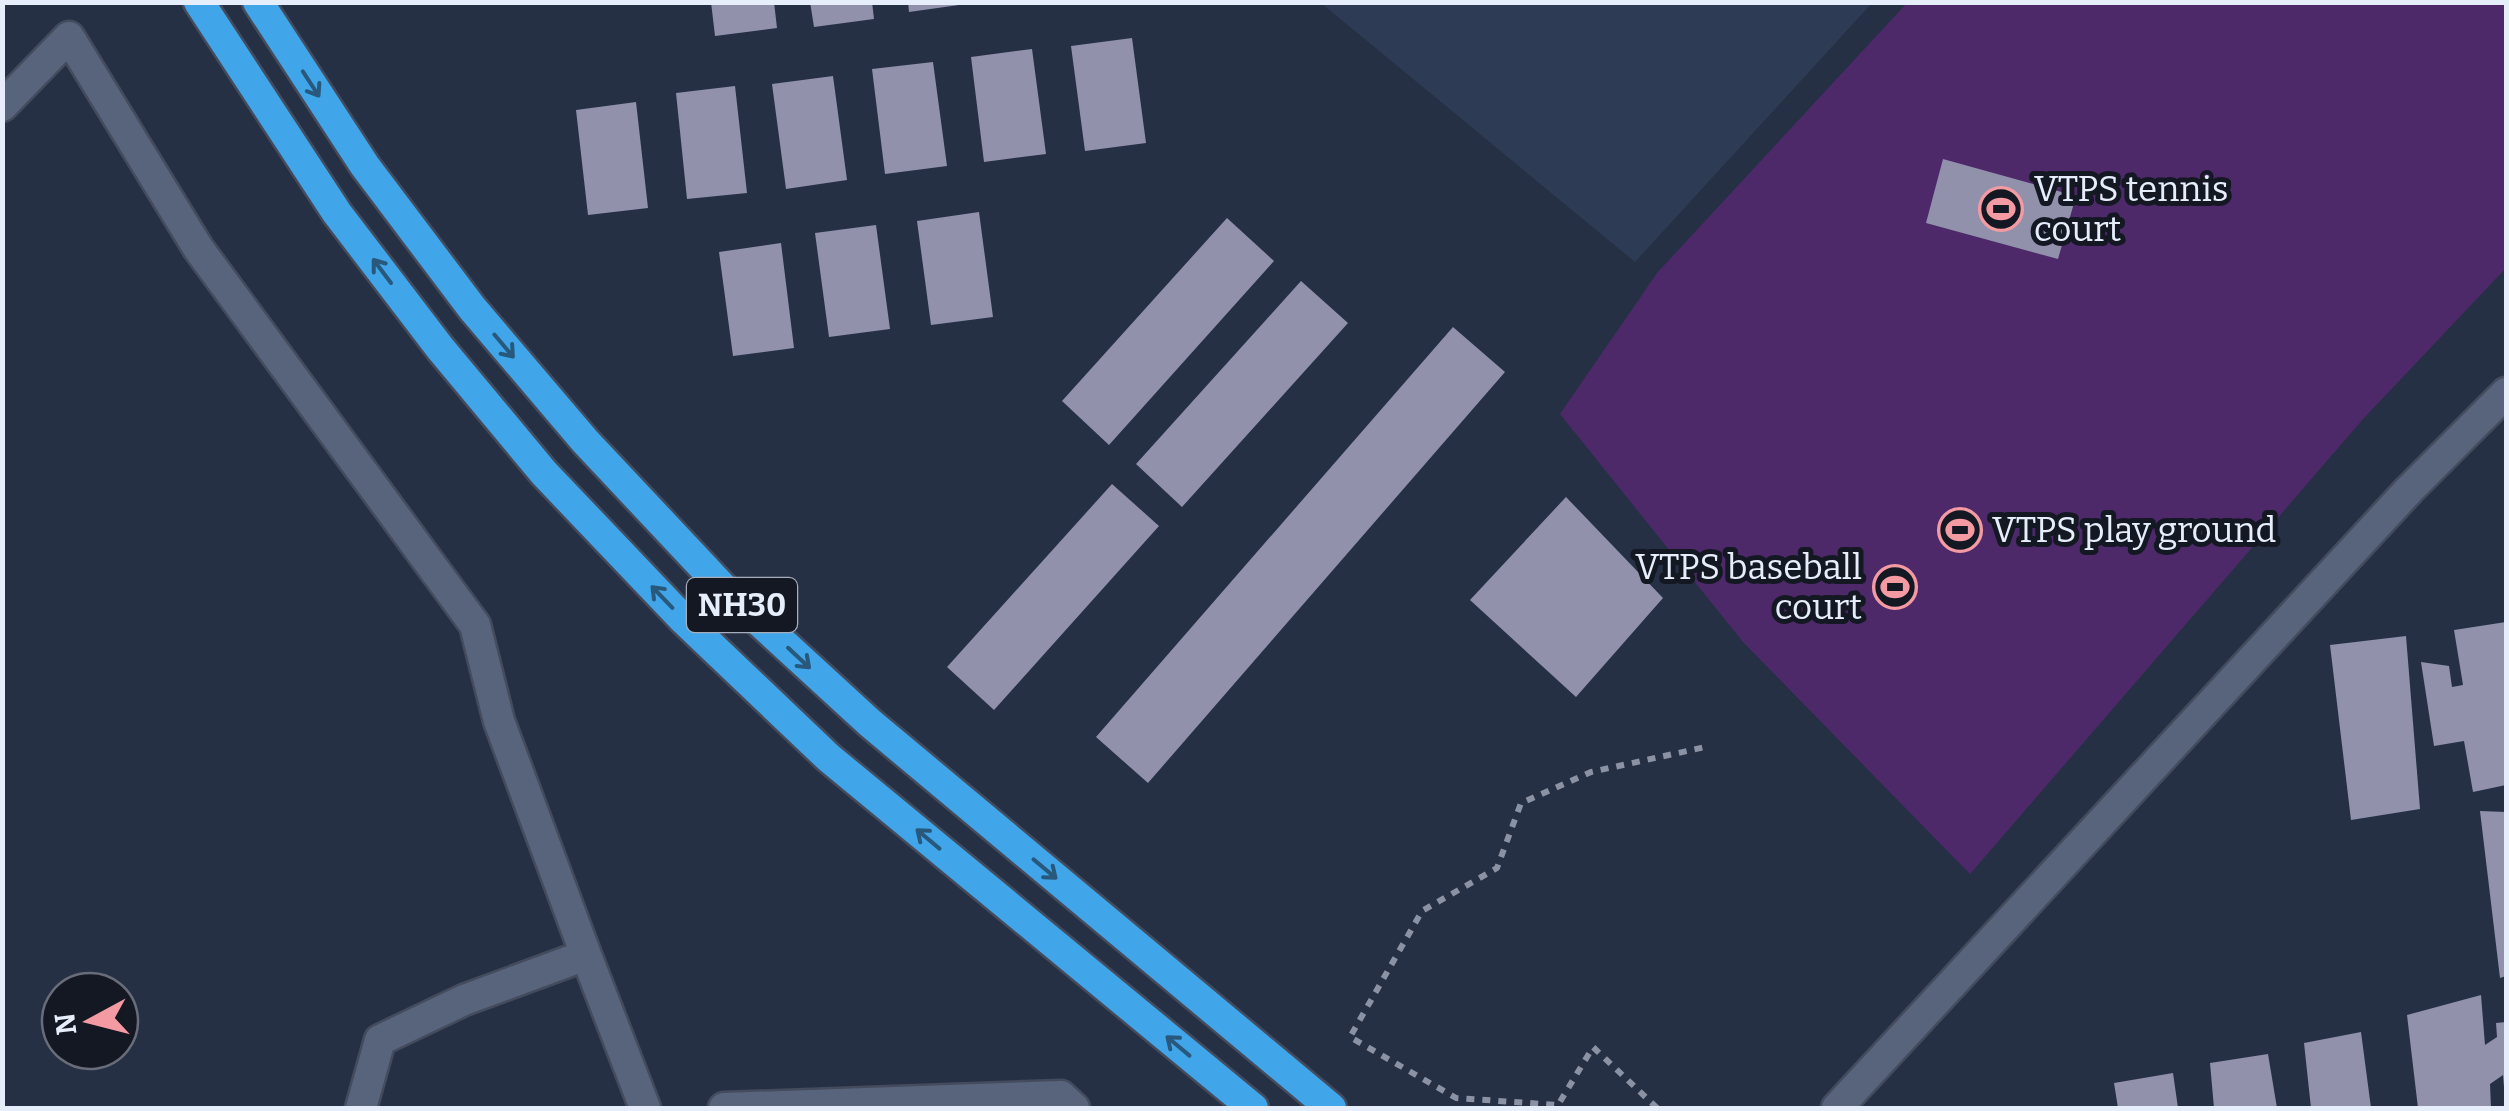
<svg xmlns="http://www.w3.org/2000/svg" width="2509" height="1111" font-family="Bitter,serif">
<rect width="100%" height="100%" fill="#263045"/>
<path fill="#2e3b54" d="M1321,3H1872L1635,262Z"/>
<path fill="#4d296a" d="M1907,3H2506V268L2364,418L1970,874L1743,642L1560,414L1657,273Z"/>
<path fill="#9191ac" d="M711,2H774L777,28L715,36Z
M810,2H872L874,19L814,27Z
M908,2H959V5L909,12Z
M1132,38L1146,143L1085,151L1071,46Z
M1032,49L1046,154L984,162L971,57Z
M933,62L947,166L885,174L872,69Z
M833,76L847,180L786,189L772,84Z
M735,86L747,193L687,199L676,93Z
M636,102L648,208L588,215L576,110Z
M1943,159L2076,196L2058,259L1926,223Z
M979,212L993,317L931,325L917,221Z
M1227,218L1274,261L1109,445L1062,401Z
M876,225L890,329L829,337L815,233Z
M781,243L794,348L733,356L719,252Z
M1301,281L1348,323L1182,507L1136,464Z
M1453,327L1505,372L1148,783L1096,737Z
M1112,484L1159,526L994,710L947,667Z
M1566,497L1663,598L1576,697L1470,600Z
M2506,622V785L2473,792L2464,741L2434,746L2421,662L2449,666L2452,687L2463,685L2454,630Z
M2406,636L2420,809L2351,820L2330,645Z
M2480,811L2506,812V976L2500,978Z
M2481,995L2485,1045L2497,1037L2496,1023L2506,1022V1087H2504L2503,1075L2490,1084L2491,1108H2418L2407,1015Z
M2361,1032L2371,1108H2311L2304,1043Z
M2268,1054L2277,1108H2214L2210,1063Z
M2173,1073L2178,1108H2118L2114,1083Z"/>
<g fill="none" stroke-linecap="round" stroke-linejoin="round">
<g stroke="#434b5d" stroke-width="35">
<path id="minor" d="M2,106L69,37L198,248L475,625L499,721L586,955
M361,1108L380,1040L464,1000L586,955L645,1108
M724,1108L1061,1096L1074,1108
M1837,1108L2409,490L2506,393"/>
</g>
<g stroke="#434b5d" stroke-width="35">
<path id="highway" d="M199,2L337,213L440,348L544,473L683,619L829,758L1253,1108
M258,2L365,166L472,308L585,441L723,588L870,723L1331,1108"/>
</g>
<path stroke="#8a92a3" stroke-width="6" stroke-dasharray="8 8" stroke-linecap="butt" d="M1657,1108L1593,1047L1558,1105L1456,1098L1350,1037L1422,911L1497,868L1521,803L1591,772L1710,746"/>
<use href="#minor" stroke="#58647c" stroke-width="30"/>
<use href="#highway" stroke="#40a6e9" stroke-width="30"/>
</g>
<defs><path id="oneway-shaft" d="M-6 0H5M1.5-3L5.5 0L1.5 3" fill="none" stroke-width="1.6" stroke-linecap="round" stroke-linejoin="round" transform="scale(2.5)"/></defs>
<g stroke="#28587c">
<use href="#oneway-shaft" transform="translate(311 84) rotate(57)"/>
<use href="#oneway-shaft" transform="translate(382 271) rotate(-127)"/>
<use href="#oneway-shaft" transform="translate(504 346) rotate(50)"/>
<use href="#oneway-shaft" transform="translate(662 597) rotate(-134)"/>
<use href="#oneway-shaft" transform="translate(799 658) rotate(43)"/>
<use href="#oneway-shaft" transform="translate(928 839) rotate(-140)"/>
<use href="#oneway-shaft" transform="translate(1045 869) rotate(40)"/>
<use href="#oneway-shaft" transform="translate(1178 1046) rotate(-140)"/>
</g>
<defs>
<g id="stadium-ring" transform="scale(2.25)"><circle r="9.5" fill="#141822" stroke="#f49aa3" stroke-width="1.5"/><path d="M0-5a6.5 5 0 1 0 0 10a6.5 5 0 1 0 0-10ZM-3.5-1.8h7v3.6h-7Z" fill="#f49aa3"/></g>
</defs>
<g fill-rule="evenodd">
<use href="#stadium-ring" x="2001" y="209"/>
<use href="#stadium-ring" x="1960" y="530"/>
<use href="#stadium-ring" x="1895" y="587"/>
</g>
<g text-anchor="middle" stroke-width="10" stroke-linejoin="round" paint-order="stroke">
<rect fill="#141822" stroke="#a7adba" stroke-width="2.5" x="687" y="578" width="110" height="54" rx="8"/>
<g font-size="32" font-weight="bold" fill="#e6edfb">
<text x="742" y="616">NH30</text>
</g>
<g font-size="35" fill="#e6edfb" stroke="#141822" text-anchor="start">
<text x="2034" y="201">VTPS tennis<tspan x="2034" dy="40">court</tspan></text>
<text x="1992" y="542">VTPS play ground</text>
<text x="1862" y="579" text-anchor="end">VTPS baseball<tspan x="1862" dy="40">court</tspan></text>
</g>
</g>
<rect width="2509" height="1111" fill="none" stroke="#e6edfb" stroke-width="10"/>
<g transform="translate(90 1021) rotate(263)"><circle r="48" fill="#141822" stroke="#686d79" stroke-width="2.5"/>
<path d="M0-8L18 38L0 25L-18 38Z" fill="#f49aa3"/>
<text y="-15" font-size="28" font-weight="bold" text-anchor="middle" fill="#e6edfb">N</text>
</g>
</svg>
